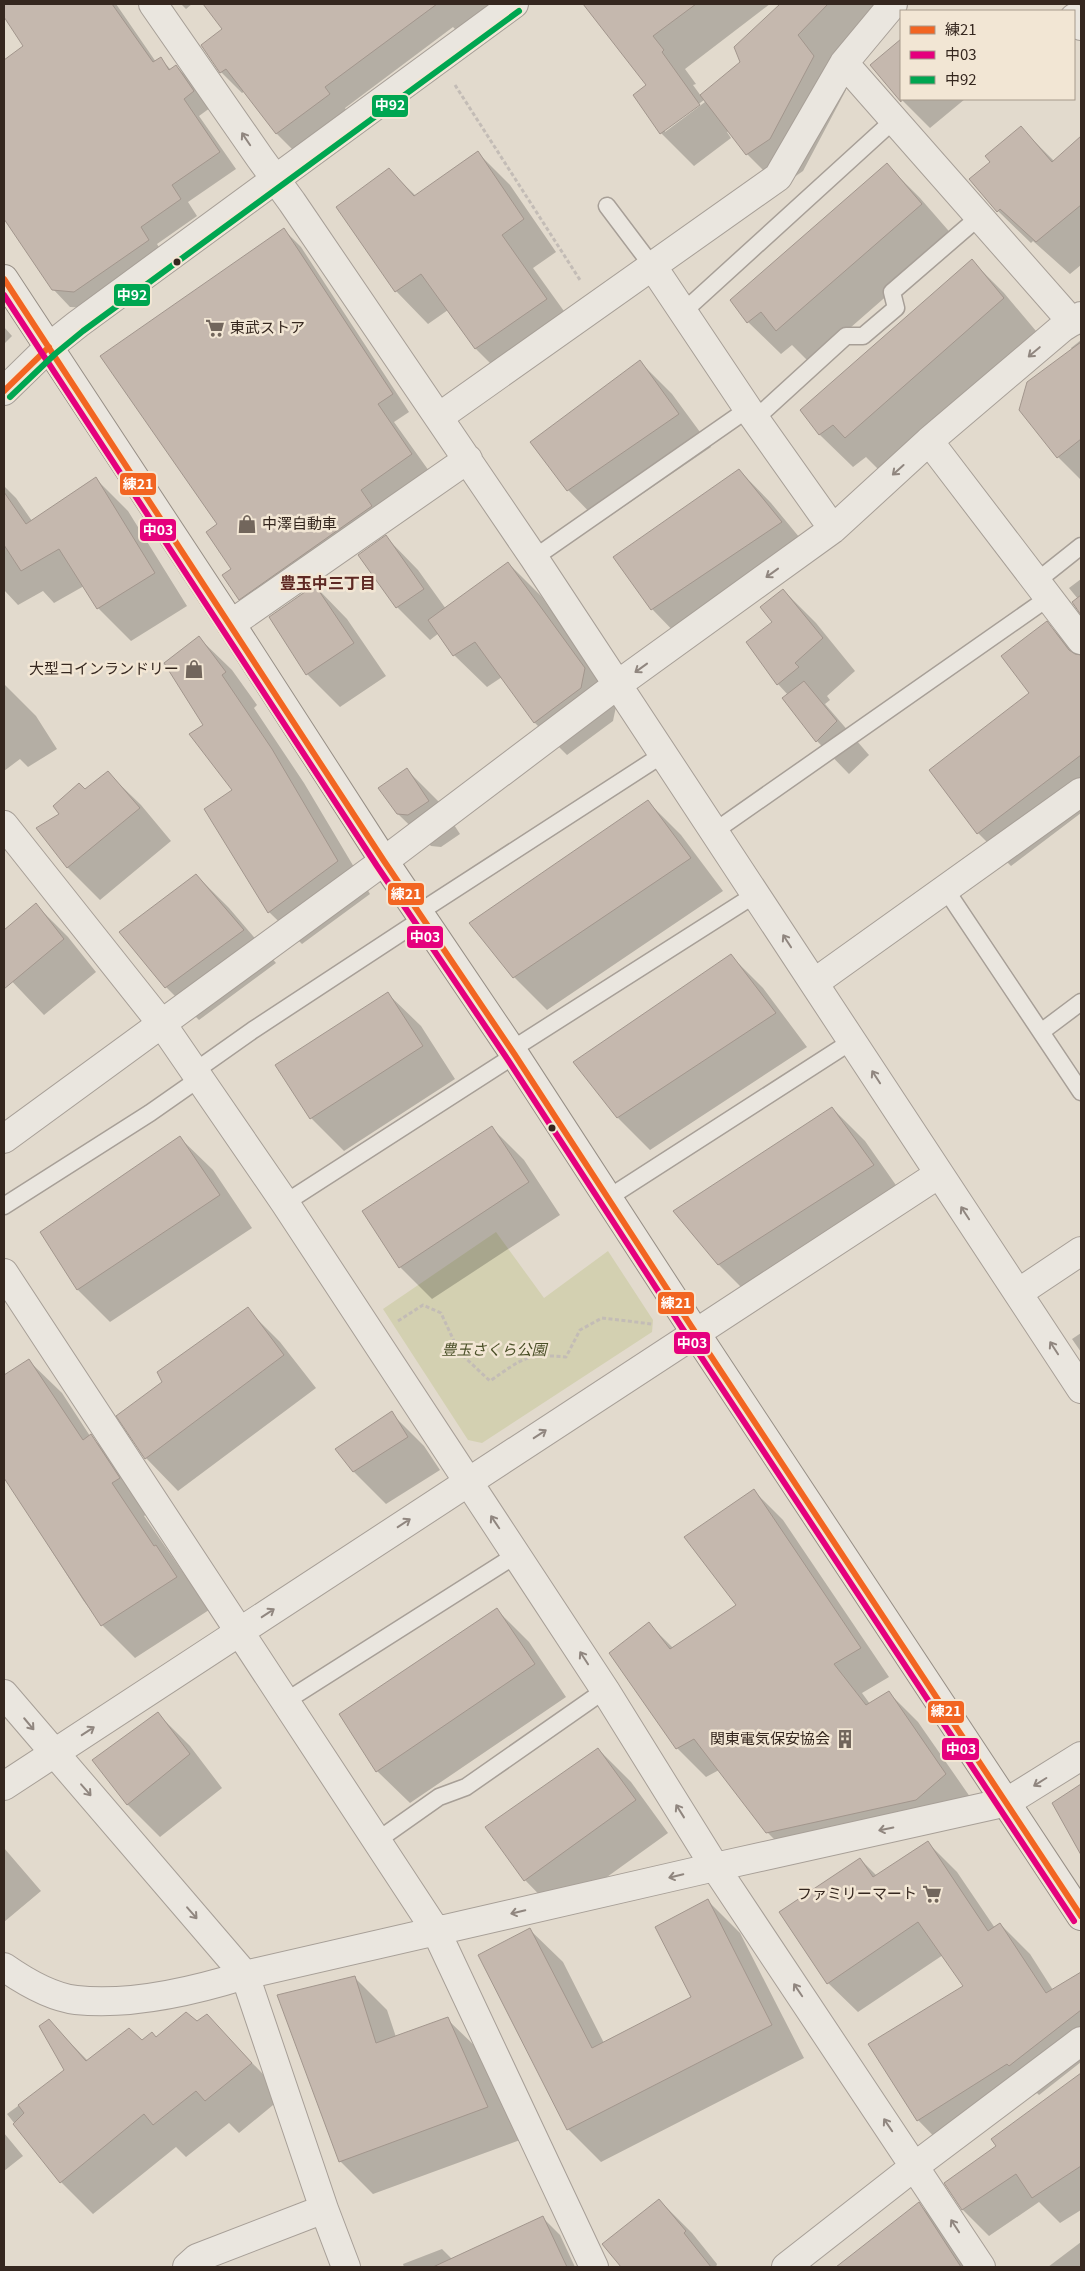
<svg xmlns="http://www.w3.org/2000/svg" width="1085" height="2271" font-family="Georgia,'Noto Sans JP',serif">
<rect width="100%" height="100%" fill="#e2dacd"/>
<path fill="#d3d0b1" d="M496,1232L544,1298L608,1251L653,1320L652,1332L482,1443L468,1440L383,1309Z"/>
<path fill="#0003" fill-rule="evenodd" d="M4,4H116L156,62L161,59L171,70L176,66L193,83L210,108L199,116L236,169L188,202L197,216L157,244L165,257L91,308L70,307L53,289L4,216V61L25,46L5,17L4,18Z
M181,4H192L186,9Z
M204,4H489L497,15L465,39L453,27L345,108L349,115L297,154L276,133L245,91L242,93L221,72L203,46L224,29Z
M584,4H770L685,69L696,84L693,85L701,96L742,63L735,47L782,4H892L830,69L846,90L803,171L780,187L747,154L729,131L727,132L731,138L694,166L661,133L635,96L647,85ZM704,100L705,102L665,132V129Z
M901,40V99H965L930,128L898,96L872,65Z
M1021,128L1054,161L1081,138V265L1070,274L1033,241L1031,243L998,211L992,163Z
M478,153L510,185L556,252L533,268L579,332L508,381L476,349L448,310L428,324L396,291L389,170L416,196Z
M887,165L920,198L954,237L810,363L792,345L781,354L748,322Z
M284,230L301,247L409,412L394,422L429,471L257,616L240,599L218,525Z
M972,261L1004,293L1036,331L879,470L866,457L853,467L820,435L801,411Z
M4,327L12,336L4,344Z
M1081,340V480L1058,457L1072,350L1071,348Z
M640,362L672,394L711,447L600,523L568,490Z
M739,470L771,503L814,555L684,642L652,609Z
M96,479L128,511L187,606L131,641L98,608L84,586L54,603L43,591L18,605L4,590V486L16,498L32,521Z
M386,537L418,570L446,609L508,563L541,596L617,702L613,721L567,755L535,723L502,677L487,687L454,655L439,633L430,640L397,607L359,555Z
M1081,579V614L1073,602L1078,599L1069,588Z
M315,586L347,619L386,676L340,707L307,674Z
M783,590L816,623L855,671L827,696L830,700L825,704L869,755L849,774L817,741L784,698L788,695L778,684L747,643L774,622Z
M1047,623L1081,657V813L1011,866L978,833L930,770L1031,693Z
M199,638L232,670L257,705L254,708L304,783L370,894L302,944L269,912L234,790L205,726Z
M4,684L36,716L57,749L28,767L20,759L4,771Z
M407,770L439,802L460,834L441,847L431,846L398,814Z
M108,773L141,805L171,841L100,900L67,867L61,814L85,790Z
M648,802L681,835L723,891L547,1010L514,977Z
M196,875L229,908L276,963L199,1020L166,987L120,932Z
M36,905L68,937L96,972L44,1015L4,973V932Z
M731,956L763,988L807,1047L650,1150L618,1118Z
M388,994L421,1026L455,1079L344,1151L311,1118Z
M832,1108L865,1141L905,1198L751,1297L718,1264Z
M492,1128L524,1160L560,1215L432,1299L400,1267Z
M180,1138L213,1170L252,1228L110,1322L78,1290L41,1232Z
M247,1309L280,1342L316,1388L178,1491L146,1458L118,1416L163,1382Z
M1081,1333V1352L1072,1339Z
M29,1361L62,1393L90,1436L124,1468L151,1511L144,1516L209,1610L135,1658L102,1625L83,1600L4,1476V1376Z
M391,1413L424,1446L440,1470L386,1504L353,1471Z
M754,1491L783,1520L889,1677L862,1693L870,1704L889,1693L918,1722L975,1804L796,1861L767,1832L719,1770L706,1777L677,1748L649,1624L673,1648L738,1605Z
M497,1610L529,1642L566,1697L410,1803L377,1771Z
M157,1713L190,1746L222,1788L160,1837L128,1805L94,1760Z
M598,1749L631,1782L668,1833L557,1913L525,1880Z
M1081,1786V1854L1053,1804Z
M928,1843L957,1872L995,1928L1000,1924L1030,1954L1053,1990L1073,1978L1081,1986V2062L1039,2095L1037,2093L947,2150L918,2120L964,1986L943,1955L858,2012L828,1983L860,1859L877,1876Z
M4,1848L41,1891L4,1922Z
M708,1901L740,1933L804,2058L601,2162L568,2129L480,1956L530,1930L563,1962L604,2043L693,1998Z
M355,1978L387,2010L396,2037L447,2019L480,2051L520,2140L373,2194L340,2161Z
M207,2016L284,2096L239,2133L229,2123L186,2157L176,2147L93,2214L61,2182L7,2114L66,2071L48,2020L88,2061L197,2023Z
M1081,2074V2210L1060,2223L1039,2202L989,2236L963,2210L945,2183L998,2146L992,2139Z
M4,2133L23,2156L4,2171Z
M659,2200L692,2233L717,2264L716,2267H623L604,2244Z
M919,2204L945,2230L969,2267H854L849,2259Z
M543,2218L560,2235L575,2267H486L477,2249Z
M1081,2242V2267H1048Z
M442,2249L455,2262L457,2267H404L403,2264Z"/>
<path fill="#c5b8ae" stroke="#a2968d" d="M4,4H112L153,62L161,57L169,70L176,65L194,91L184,99L220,152L172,185L181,199L141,227L149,240L74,292L52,290L4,219V60L23,46L4,17Z
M203,4H437L325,87L330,94L276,134L226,69L220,73L201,45L222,29Z
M583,4H696L653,36L664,50L662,52L700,105L660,134L633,95L646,85Z
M780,4H828L798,35L814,56L770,139L746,155L700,95L740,62L734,47Z
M901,39V102L870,65Z
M1021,126L1052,162L1081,136V205L1036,242L1000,209L997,212L969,179L990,162L985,156Z
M478,151L524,219L502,235L547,299L475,349L421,274L395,292L336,207L389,168L414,196Z
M887,163L922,204L776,331L761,312L747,323L730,300Z
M284,228L393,394L378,404L412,454L361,490L372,506L239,600L222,575L231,569L206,532L217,524L100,356Z
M972,259L1004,298L845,438L833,425L819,435L800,410Z
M1081,342V439L1057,458L1019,410L1027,382Z
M640,360L679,414L567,491L530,442Z
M739,469L782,522L651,610L613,557Z
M96,477L155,573L97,609L59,549L21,571L4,545V492L26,524Z
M386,535L424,589L396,608L358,555Z
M508,562L585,668L581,688L534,723L475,642L453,656L428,620Z
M315,585L354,643L306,675L269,617Z
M783,589L823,638L795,663L799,667L777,685L746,642L772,622L760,607Z
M1081,595V615L1072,602Z
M1047,621L1069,650L1075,654L1081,655V755L977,834L929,770L1029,693L1001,656Z
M199,636L226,672L222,675L272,749L338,861L268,913L204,809L232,790L189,734L203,725L164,663Z
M804,681L837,721L816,742L782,698Z
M407,768L429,801L408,815L397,814L378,788Z
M108,771L140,808L67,868L36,828L59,814L53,806L79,783L85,789Z
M648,800L691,858L513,978L469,923Z
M196,874L244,930L165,988L119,932Z
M36,903L64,939L4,989V930Z
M731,954L776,1013L617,1118L573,1062Z
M388,992L423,1046L310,1119L275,1065Z
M832,1107L874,1165L718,1265L673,1211Z
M492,1126L529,1182L399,1268L362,1211Z
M180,1136L220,1195L77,1290L40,1232Z
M248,1307L284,1355L145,1459L116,1416L162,1382L157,1372Z
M29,1359L83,1440L91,1434L120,1478L112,1483L154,1546L156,1545L177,1577L101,1626L4,1478V1375Z
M392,1411L408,1437L353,1472L335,1449Z
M754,1489L861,1648L834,1664L866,1705L889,1691L946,1774L916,1800L766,1833L694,1739L676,1749L609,1653L649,1622L670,1649L736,1605L684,1537Z
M497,1608L535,1664L376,1772L339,1714Z
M158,1712L190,1754L127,1805L92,1760Z
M598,1748L636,1800L524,1881L485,1827Z
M1081,1784V1855L1052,1803Z
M928,1841L988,1931L1000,1923L1046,1993L1081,1972V2010L1009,2066L1007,2064L917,2121L868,2044L963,1986L918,1922L827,1984L779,1912L860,1858L873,1877Z
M708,1899L772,2025L567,2130L478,1955L530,1928L592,2048L691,1997L655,1927Z
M355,1976L376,2043L448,2017L488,2107L339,2162L277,1995Z
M186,2012L197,2021L207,2014L252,2063L205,2101L196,2091L153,2125L144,2114L60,2183L13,2124L24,2113L18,2105L64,2070L39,2026L49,2019L86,2061L129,2028L142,2040L152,2032L156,2037Z
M1081,2073V2166L1032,2198L1016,2174L962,2210L944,2183L996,2146L991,2139Z
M659,2199L686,2231L684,2233L711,2267H621L602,2244Z
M919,2202L961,2267H836Z
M543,2216L567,2267H433Z"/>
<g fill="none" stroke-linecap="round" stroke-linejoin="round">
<g stroke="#a79f97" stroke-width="19">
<path id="service" d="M607,206L653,267
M683,312L895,119
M755,419L846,336H863L896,308L892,292L980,216
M534,558L748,409
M1037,581L1081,546
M715,831L1048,598
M946,890L1081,1092
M418,913L662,755
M1041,1032L1081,1002
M511,1050L756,894
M195,1071L253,1030L422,919
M608,1198L852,1041
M285,1203L515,1055
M4,1206L150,1113L200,1078
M286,1701L516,1555
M378,1840L439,1797L466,1787L605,1690"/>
</g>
<g stroke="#a79f97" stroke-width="30">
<path id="minor" d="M153,4L260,158L292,202L534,558L1081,1389
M844,63L1072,322
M653,267L748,409L833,529
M439,417L778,177L844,63L893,4
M929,441L1081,640
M231,624L468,459
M4,825L162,1024L285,1203L605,1690L715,1867L981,2267
M814,983L1081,792
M4,1139L384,861L617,685L833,529L929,441L1062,328L1081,316
M4,1273L436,1931L594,2267
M1018,1293L1081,1251
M4,1694L245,1975L324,2209L346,2267
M4,1786L939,1174
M4,1967C24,1981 51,1997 76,2000C130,2006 194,1991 245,1975L715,1867L1007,1802L1081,1756
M187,2267L197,2258L324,2209
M786,2267L915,2166L1081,2041"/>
</g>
<g stroke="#a79f97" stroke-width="30">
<path id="tertiary" d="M1074,18L1081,26
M4,391L49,347L78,324L514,4"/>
</g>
<g stroke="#978f86" stroke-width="30">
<path id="secondary" d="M4,279L231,624L384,861L515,1055L695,1332L1081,1916"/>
</g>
<path stroke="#c3bcb6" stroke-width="3" stroke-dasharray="4 2.5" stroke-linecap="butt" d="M455,85L580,280
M398,1321L423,1305L441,1313L459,1352L490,1381C522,1359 526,1353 566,1357L580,1330L602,1318L652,1324"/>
<use href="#service" stroke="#eae6df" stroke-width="16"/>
<use href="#minor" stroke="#eae6df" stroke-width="28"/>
<use href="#tertiary" stroke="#eae6df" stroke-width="28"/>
<use href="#secondary" stroke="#eae6df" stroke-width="28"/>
<g stroke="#f2e6d4" stroke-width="10">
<path id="bus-1" d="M4,279L384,861L515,1055L695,1332L1081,1916
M4,391L49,347"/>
</g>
<g stroke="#f2e6d4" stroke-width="10">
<path id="bus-2" d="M4,295L377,866L508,1060L688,1337L1074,1921"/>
</g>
<g stroke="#f2e6d4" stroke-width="10">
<path id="bus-3" d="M10,397L55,354L83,331L519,11"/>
</g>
<use href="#bus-1" stroke="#f26522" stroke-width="6"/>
<use href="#bus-2" stroke="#e5007d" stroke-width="6"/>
<use href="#bus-3" stroke="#00a651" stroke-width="6"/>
</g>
<defs><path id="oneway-shaft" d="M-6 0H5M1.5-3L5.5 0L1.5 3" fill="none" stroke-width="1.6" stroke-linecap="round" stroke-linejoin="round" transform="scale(1.25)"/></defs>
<g stroke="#90867f">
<use href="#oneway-shaft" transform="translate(246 139) rotate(-124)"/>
<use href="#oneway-shaft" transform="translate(1034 352) rotate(140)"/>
<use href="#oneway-shaft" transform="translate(898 470) rotate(138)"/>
<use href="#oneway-shaft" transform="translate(772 573) rotate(144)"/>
<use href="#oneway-shaft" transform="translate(641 668) rotate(144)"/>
<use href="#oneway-shaft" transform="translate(787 941) rotate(-123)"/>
<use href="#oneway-shaft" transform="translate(876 1077) rotate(-123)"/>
<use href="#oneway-shaft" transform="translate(965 1213) rotate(-123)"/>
<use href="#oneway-shaft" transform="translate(1054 1348) rotate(-123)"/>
<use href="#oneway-shaft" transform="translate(540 1434) rotate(-33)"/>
<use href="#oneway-shaft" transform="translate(495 1522) rotate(-124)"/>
<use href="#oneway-shaft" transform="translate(404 1523) rotate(-33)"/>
<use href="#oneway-shaft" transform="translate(268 1613) rotate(-33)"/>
<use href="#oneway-shaft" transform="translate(584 1658) rotate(-123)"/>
<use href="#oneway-shaft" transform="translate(29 1724) rotate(50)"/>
<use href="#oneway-shaft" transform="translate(88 1731) rotate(-33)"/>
<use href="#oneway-shaft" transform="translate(1040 1782) rotate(148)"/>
<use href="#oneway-shaft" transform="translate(86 1790) rotate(49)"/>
<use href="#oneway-shaft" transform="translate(680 1811) rotate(-122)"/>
<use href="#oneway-shaft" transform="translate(886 1829) rotate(168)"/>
<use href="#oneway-shaft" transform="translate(676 1876) rotate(167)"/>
<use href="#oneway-shaft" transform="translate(518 1912) rotate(167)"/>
<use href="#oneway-shaft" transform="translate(192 1913) rotate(49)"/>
<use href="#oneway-shaft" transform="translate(798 1990) rotate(-124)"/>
<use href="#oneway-shaft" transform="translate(888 2125) rotate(-124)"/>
<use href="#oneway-shaft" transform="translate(955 2226) rotate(-123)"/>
</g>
<defs>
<g id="supermarket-bare" transform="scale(1.5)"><path d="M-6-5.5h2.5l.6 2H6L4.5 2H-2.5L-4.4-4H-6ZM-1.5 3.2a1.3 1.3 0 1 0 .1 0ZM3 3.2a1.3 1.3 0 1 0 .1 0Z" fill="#72665c" stroke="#f2e6d4" stroke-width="2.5" paint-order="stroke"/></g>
<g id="shop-bare" transform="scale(1.5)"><path d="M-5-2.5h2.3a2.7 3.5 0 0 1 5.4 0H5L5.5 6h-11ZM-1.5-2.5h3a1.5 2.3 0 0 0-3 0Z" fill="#72665c" stroke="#f2e6d4" stroke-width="2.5" paint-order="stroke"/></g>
<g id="building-bare" transform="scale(1.5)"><path d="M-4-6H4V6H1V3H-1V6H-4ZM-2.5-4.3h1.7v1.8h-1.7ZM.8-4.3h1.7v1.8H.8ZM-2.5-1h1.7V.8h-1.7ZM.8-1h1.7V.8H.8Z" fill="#72665c" stroke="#f2e6d4" stroke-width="2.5" paint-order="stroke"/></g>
</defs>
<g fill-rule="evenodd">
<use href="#supermarket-bare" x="215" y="328"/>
<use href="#shop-bare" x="247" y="524"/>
<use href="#shop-bare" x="194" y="669"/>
<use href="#building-bare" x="845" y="1739"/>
<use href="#supermarket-bare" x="932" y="1894"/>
</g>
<g fill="#35271f" stroke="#f2e6d4" stroke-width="2">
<circle cx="177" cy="262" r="4.5"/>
<circle cx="552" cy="1128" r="4.5"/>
</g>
<g text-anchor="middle" stroke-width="5" stroke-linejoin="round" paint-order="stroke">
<g font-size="15" fill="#35271f" stroke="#f2e6d4" text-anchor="end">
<text x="230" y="333" text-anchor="start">東武ストア</text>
<text x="262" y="529" text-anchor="start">中澤自動車</text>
<text x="179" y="674">大型コインランドリー</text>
<text x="830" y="1744">関東電気保安協会</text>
<text x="917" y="1899">ファミリーマート</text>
</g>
<g font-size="15" font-style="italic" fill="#4b5028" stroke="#f2e6d4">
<text x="494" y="1355">豊玉さくら公園</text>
</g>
<g font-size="16" font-weight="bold" fill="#5e2823" stroke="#f2e6d4">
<text x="328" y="589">豊玉中三丁目</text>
</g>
</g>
<g stroke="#f2e6d4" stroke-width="2">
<rect x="371" y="94" width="38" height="24" rx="5" fill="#00a651"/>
<rect x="113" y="283" width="38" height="24" rx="5" fill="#00a651"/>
<rect x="119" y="472" width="38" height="24" rx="5" fill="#f26522"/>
<rect x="139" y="518" width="38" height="24" rx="5" fill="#e5007d"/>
<rect x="387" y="882" width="38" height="24" rx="5" fill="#f26522"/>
<rect x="406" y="925" width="38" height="24" rx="5" fill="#e5007d"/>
<rect x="657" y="1291" width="38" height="24" rx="5" fill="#f26522"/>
<rect x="673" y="1331" width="38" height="24" rx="5" fill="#e5007d"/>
<rect x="927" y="1700" width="38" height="24" rx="5" fill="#f26522"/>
<rect x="941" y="1737" width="39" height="24" rx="5" fill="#e5007d"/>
</g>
<g font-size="14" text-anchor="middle" font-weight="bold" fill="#fff">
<text x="390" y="110">中92</text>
<text x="132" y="300">中92</text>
<text x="138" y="489">練21</text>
<text x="158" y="535">中03</text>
<text x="406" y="899">練21</text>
<text x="425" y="942">中03</text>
<text x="676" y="1308">練21</text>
<text x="692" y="1348">中03</text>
<text x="946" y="1716">練21</text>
<text x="961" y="1754">中03</text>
</g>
<rect width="1085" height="2271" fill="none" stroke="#35271f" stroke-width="10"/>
<rect x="900" y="10" width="175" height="90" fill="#f2e6d4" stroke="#a69a8c"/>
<rect x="910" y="26" width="25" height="8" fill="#f26522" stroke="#a69a8c"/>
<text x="945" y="35" font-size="15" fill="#35271f">練21</text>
<rect x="910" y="51" width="25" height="8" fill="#e5007d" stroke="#a69a8c"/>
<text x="945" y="60" font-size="15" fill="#35271f">中03</text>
<rect x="910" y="76" width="25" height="8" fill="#00a651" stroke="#a69a8c"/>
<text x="945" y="85" font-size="15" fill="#35271f">中92</text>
</svg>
